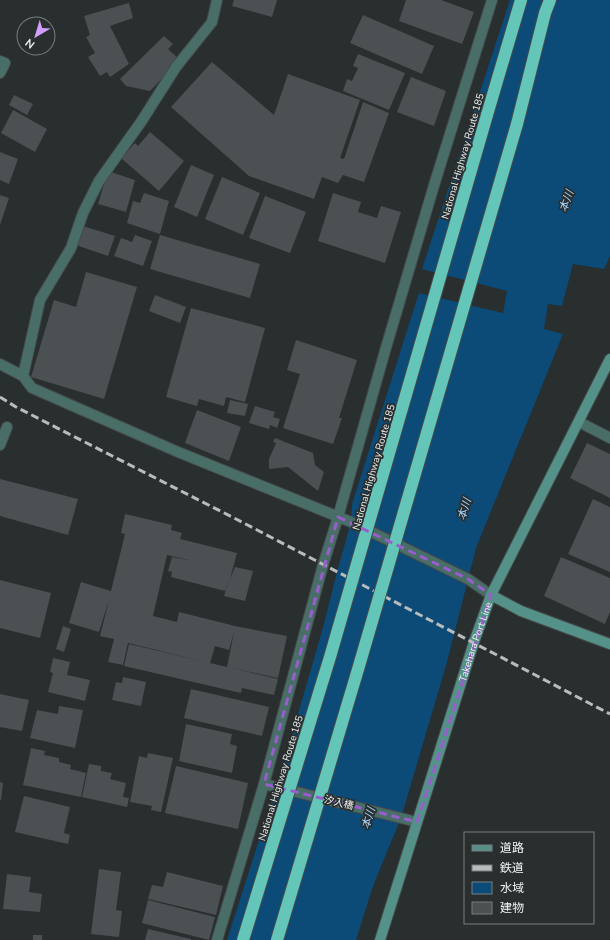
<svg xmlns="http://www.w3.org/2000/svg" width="610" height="940" font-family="'Nunito Sans','Noto Sans JP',sans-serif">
<rect width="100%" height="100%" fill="#292e2f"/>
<path fill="#0c4b78" d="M510,0H610V256L604,269L573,264L562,306L548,304L544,329L563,334L476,548L447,662L401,818L373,886L356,940H227L285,759L324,624L337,572L351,522L352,504L419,293L503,313L507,291L422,269Z"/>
<path fill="#4b5053" d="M234,0H277L272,17L232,6Z
M406,0H441L474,12L462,44L399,21Z
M129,3L133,18L110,26L129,64L110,77L107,72L100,76L88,57L95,53L86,37L90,35L84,16Z
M363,15L434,46L422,74L350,43Z
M164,36L173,44L168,49L180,60L150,91L126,86L120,79Z
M358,54L405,73L389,110L343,91L347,79L352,81L358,68L353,66Z
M212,62L274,115L288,74L360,100L340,158L344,159L363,102L389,113L364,182L343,175L338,183L322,177L314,199L249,176L171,107Z
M411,77L446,91L434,126L397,112Z
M14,95L33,104L27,115L9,105Z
M13,110L47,129L35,152L1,133Z
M150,132L184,161L159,191L121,158L135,143L138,146Z
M0,152L18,159L9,184L0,180Z
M191,165L214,175L197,217L174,207Z
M108,171L135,180L126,212L98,204Z
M222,177L260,193L243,235L205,219Z
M144,193L169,201L160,234L127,223L133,201L140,203Z
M333,193L361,202L358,212L377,218L381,206L401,212L385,263L318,241Z
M0,195L9,198L0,225Z
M265,196L306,212L290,253L249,238Z
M83,226L115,236L108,256L76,245Z
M135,235L152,241L143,266L114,256L121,238L132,242Z
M160,235L260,264L250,298L150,269Z
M86,272L137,287L104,399L31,377L54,300L76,307Z
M155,295L186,307L180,323L149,311Z
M191,308L265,328L245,402L226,397L224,406L199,399L197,406L166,397Z
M296,340L357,360L339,418H342L333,444L283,428L300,374L287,370Z
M230,400L248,404L245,416L227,413Z
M255,406L275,412L273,417L280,419L277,428L270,425L269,429L249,423Z
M197,410L241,427L229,461L185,443Z
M275,438L313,453L315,465L324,472L318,491L288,467L269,469V459L276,443L273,442Z
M587,443L610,454V498L570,478Z
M0,479L78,499L68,535L0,516Z
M593,499L610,507V572L568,554Z
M125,514L172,525L171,530L182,533L180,539L237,553L230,579L235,567L253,571L245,601L224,596L229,579L225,591L171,577L172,572L168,571L172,557L193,561L167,555L153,616L177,622L179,612L235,626L287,636L278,678L227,667L234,632L229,650L215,646L210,663L278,679L274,695L242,688L241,693L124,666L129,644L206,662L128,643L123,665L108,662L114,639L100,636L109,600L99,632L69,623L81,582L111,591L125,534L121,533Z
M561,557L610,578V612L605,624L544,596Z
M0,580L51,593L40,638L0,628Z
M63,626L71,629L64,652L56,649Z
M53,658L70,662L67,675L90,680L85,701L48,692L53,673L50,672Z
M123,677L146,682L141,706L112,700L116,682L122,683Z
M191,689L269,707L262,736L184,718Z
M0,694L29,700L22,731L0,727Z
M59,706L83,710L75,748L30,738L37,710L58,714Z
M186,724L232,734L230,744L237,746L232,773L179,761Z
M31,748L45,751L44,755L59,758V762L71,765L70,769L86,773L81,797L23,785Z
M148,753L173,758L161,812L151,810L152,806L130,802L139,756L147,758Z
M89,764L101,766V771L112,773L110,779L126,783L123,797L129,798L127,807L82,797Z
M176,766L248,783L238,829L165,813Z
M0,782L3,783L1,800H0Z
M24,796L70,807L64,833L70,835L68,844L15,832Z
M99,869L121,872L116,910L122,911L119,937L91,934Z
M167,872L223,886L216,915L148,899L152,885L163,887Z
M7,874L31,877L29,892L42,894L40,912L3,909Z
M148,900L215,917L209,940L142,923Z
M148,929L191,939V940H145Z
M33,935H42V940H33Z"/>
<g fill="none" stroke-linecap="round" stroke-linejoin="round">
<g stroke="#454a4b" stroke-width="12">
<path id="street" d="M217,0L212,22L176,67L141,122L99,181L83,213L71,248L40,300L23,376L32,388L178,452L351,522L468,579L491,595
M0,61L5,63L0,73
M0,364L23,376
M579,422L610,438
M0,445L7,427
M417,822L264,784L323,565L338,517L385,351L435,182L492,0
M217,940L264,784"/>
</g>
<g stroke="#454a4b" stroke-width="12">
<g id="secondary">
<path d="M491,595L521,611L610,644"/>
<path id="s1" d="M380,940L474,642L491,595L610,359"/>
</g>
</g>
<g stroke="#454a4b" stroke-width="14">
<path id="highway" d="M487,115L521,0
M517,124L545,13L550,0"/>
</g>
<use href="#street" stroke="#496e68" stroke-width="10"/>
<use href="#secondary" stroke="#549289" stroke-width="10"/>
<use href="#highway" stroke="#63c6b9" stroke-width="12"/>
<path stroke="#b8bcbc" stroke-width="3" stroke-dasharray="8 4" stroke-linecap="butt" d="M0,397L16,407L236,519L610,714"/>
<g stroke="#454a4b" stroke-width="14" stroke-linecap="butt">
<path id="highway-bridge" d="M243,940L330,657L487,115
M277,940L359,666L517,124"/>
</g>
<use href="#highway-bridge" stroke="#63c6b9" stroke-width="12"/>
</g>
<path fill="none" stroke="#985ecc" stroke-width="3" stroke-dasharray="8 5" stroke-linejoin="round" d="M338,517L468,579L491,595L417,822L264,784Z"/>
<g text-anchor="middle" stroke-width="3.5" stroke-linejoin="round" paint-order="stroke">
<g font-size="10" fill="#f0f4f4" stroke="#292e2f">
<text transform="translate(462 156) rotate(-74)" y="4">National Highway Route 185</text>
<text transform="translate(373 467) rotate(-74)" y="4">National Highway Route 185</text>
<text dy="4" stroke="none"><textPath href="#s1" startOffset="313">Takehara Port Line</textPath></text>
<text transform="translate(280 778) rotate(-73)" y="4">National Highway Route 185</text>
<text transform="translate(339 802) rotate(14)" y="4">汐入橋</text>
</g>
<g font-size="11" font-style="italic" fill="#a7d5ff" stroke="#292e2f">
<text transform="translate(566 201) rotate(-70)" y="4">本川</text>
<text transform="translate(464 509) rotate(-73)" y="4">本川</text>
<text transform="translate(368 818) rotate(-73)" y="4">本川</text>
</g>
</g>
<rect x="464" y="832" width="130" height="92" fill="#292e2f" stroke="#797d7e"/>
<rect x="472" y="845" width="20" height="6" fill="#549289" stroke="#797d7e"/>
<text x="500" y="852" font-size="12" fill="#f0f4f4">道路</text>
<rect x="472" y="865" width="20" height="6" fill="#b8bcbc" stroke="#797d7e"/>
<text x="500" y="872" font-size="12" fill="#f0f4f4">鉄道</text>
<rect x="472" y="882" width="20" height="12" fill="#0c4b78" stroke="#797d7e"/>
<text x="500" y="892" font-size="12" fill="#f0f4f4">水域</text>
<rect x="472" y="902" width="20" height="12" fill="#4b5053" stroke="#797d7e"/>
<text x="500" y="912" font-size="12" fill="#f0f4f4">建物</text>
<g transform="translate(36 36) rotate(218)"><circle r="19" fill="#292e2f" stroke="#797d7e"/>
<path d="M0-3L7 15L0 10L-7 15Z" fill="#d29dfd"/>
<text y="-6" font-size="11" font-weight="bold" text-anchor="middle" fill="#f0f4f4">N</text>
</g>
</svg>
